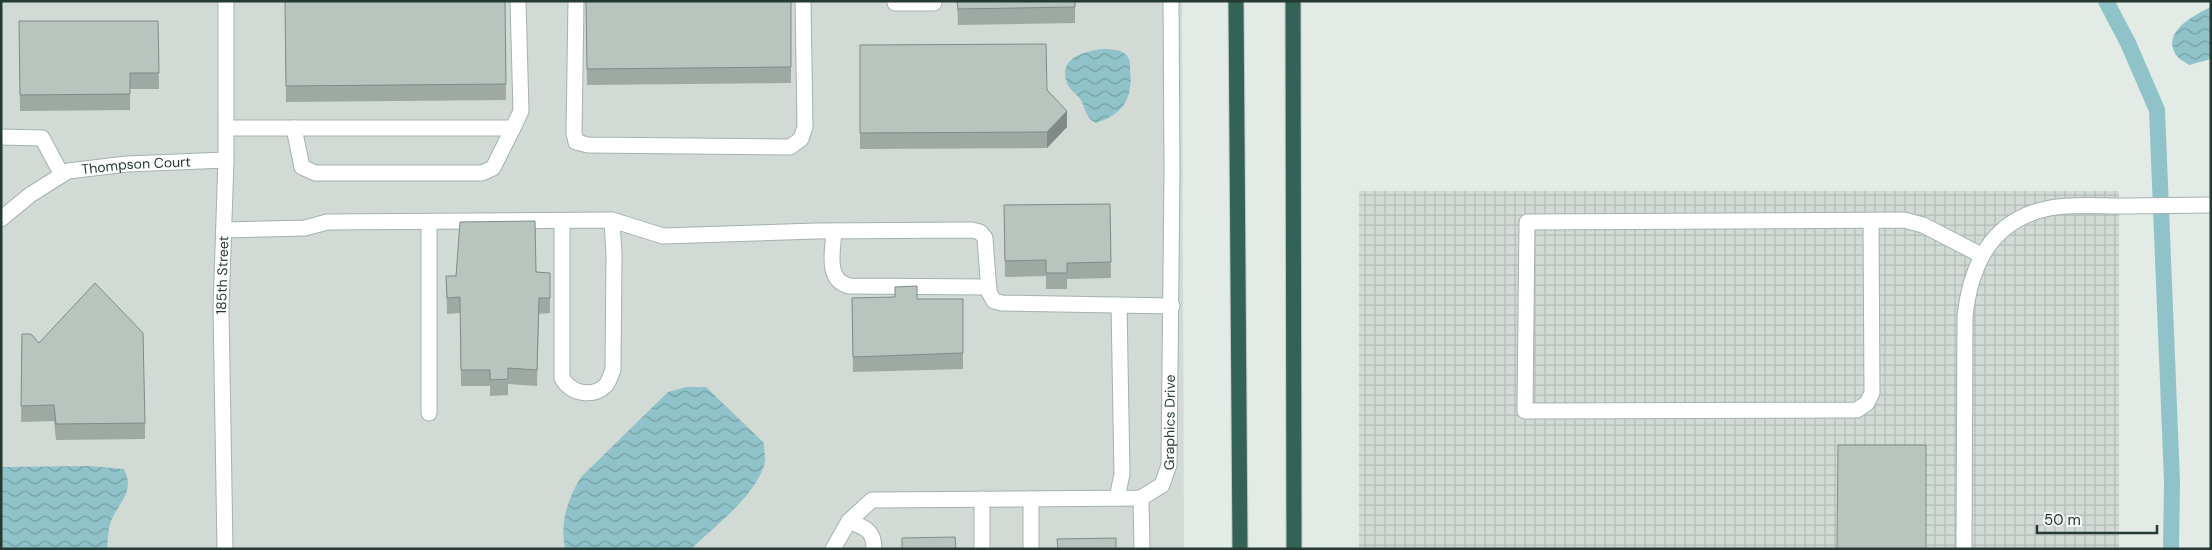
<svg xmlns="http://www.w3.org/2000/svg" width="2212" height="550" font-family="'DM Sans',sans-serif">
<defs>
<pattern id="industrial-grid" width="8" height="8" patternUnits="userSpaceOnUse" patternTransform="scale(1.25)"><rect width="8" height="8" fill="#d1dad5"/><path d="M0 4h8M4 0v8" fill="none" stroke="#b3bcb7"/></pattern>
<pattern id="water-waves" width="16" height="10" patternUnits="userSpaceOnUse" patternTransform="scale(1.25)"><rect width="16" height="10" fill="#90c3c9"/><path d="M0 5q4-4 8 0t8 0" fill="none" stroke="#759fa4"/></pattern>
</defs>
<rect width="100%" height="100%" fill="#e2ebe6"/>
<path fill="#d1dad5" d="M1,1H217L220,549H1Z
M228,1H1182L1184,549H231Z"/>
<path fill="url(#industrial-grid)" d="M1359,191H2119V549H1359Z"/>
<path fill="url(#water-waves)" d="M2211,7V59L2189,65C2185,62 2179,59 2176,55C2161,32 2194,15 2211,7Z
M1102,49C1109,49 1119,49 1125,54C1130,57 1130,63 1130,68C1133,97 1125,114 1096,123C1086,118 1086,111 1082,102C1078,94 1070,91 1067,83C1058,58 1083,52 1102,49Z
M686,387H706L764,443C764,449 766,460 764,466C752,499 716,525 691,549H565C560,522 567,500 581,477L668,392Z
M90,466L124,469C135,492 120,500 111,521C108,529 108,540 107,549H1V467Z"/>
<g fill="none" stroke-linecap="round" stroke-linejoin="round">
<path stroke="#90c3c9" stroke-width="16" d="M2106,1L2128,43L2157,110L2172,481L2171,549"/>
<g stroke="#a5b2ad" stroke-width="17">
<g id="minor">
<path d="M576,1L574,133L576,142L588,145L790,147L801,139L805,127L803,1"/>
<path d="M895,1V3H934V1"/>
<path d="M226,128H513L521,111L518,1"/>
<path d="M294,128L302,167L315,173H482L493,168L513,128"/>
<path d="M1,137L42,138L62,175"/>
<path id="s1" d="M1,219L30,195L68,171L127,164L226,160"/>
<path d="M562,221V378C571,394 593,398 606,385C609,381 611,375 613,370L614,255L612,220"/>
<path d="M1871,221L1872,393L1867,403L1857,410L1525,411L1527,222L1904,220L1923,225L1981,255"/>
<path d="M429,222V413"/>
<path d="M224,230L305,228L327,222L612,220L663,236L816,231L972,230L980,232L985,238L989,292L994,301L1002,303L1172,306"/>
<path d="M834,231C833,250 825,280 849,286L989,287"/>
<path d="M1117,498L1122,474L1119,305"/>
<path d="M1141,498L1142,549"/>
<path d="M982,499V549"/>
<path d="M1031,499V549"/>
<path d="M849,521C864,528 874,529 874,549"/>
<path id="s2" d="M225,549L221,308L226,160V1"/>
<path id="s3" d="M833,549L849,521L872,500L1141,498L1162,485L1169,465L1172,171L1171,1"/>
<path d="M1964,549L1965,316C1971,262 1993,219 2050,208C2072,204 2096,206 2119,206C2149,206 2180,205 2211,205"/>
</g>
</g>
<g stroke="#c2c8c6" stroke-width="17">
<path id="highway" d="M1236,1L1240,549
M1293,1L1294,549"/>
</g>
<use href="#minor" stroke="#fff" stroke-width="15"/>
<use href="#highway" stroke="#336257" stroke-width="15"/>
</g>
<path fill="#9ea9a4" d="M285,1H505L506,100L286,102Z
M586,1H791V83L587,85Z
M957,1H1075V23L958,25Z
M19,21H158L159,89H130V110L20,111Z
M860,45L1047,90L1067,127L1047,148L860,149Z
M1110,204L1111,278L1067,279V289H1046V276L1005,277L1004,205Z
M536,272L550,298V313L539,314L537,386L508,384V395L490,396V386H461L460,313L447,314L446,276H456Z
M852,298L917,299H963V369L853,372Z
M22,334L39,343L145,423V439L56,440L54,421L21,422Z"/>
<path fill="#818a86" d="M1067,111V127L1047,148V132Z"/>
<path fill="#b8c5bf" stroke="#818a86" d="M285,1H505L506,84L286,86Z
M586,1H791V67L587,69Z
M957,1H1075V7L958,9Z
M19,21H158L159,73H130V94L20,95Z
M1046,44L1047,90L1067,111L1047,132L860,133V45Z
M1110,204L1111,262L1067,263V273H1046V260L1005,261L1004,205Z
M535,221L536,272L550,273V298H539L537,370L508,368V379L490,380V370H461L460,297L447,298L446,276H456L460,222Z
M95,283L143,333L145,423L56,424L54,405L21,406L22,334H31L39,343Z
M917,286V299H963V353L853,357L852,298L895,297V287Z
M1838,445H1926V549H1837Z
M955,537L956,549H902V538Z
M1116,538V549H1058L1057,539Z"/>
<g text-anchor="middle" stroke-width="4" stroke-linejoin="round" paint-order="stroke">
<g font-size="14" fill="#243a33" stroke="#f2f7f5">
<text dy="5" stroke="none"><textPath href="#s1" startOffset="151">Thompson Court</textPath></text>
<text dy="5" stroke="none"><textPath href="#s2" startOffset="274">185th Street</textPath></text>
<text dy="5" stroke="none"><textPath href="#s3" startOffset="421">Graphics Drive</textPath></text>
</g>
</g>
<rect width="2212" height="550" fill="none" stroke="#243a33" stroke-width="5"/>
<path d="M2037 525v8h120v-8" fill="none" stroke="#243a33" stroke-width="2.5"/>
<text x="2044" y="525" font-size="15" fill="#243a33" stroke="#f2f7f5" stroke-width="4" paint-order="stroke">50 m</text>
</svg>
